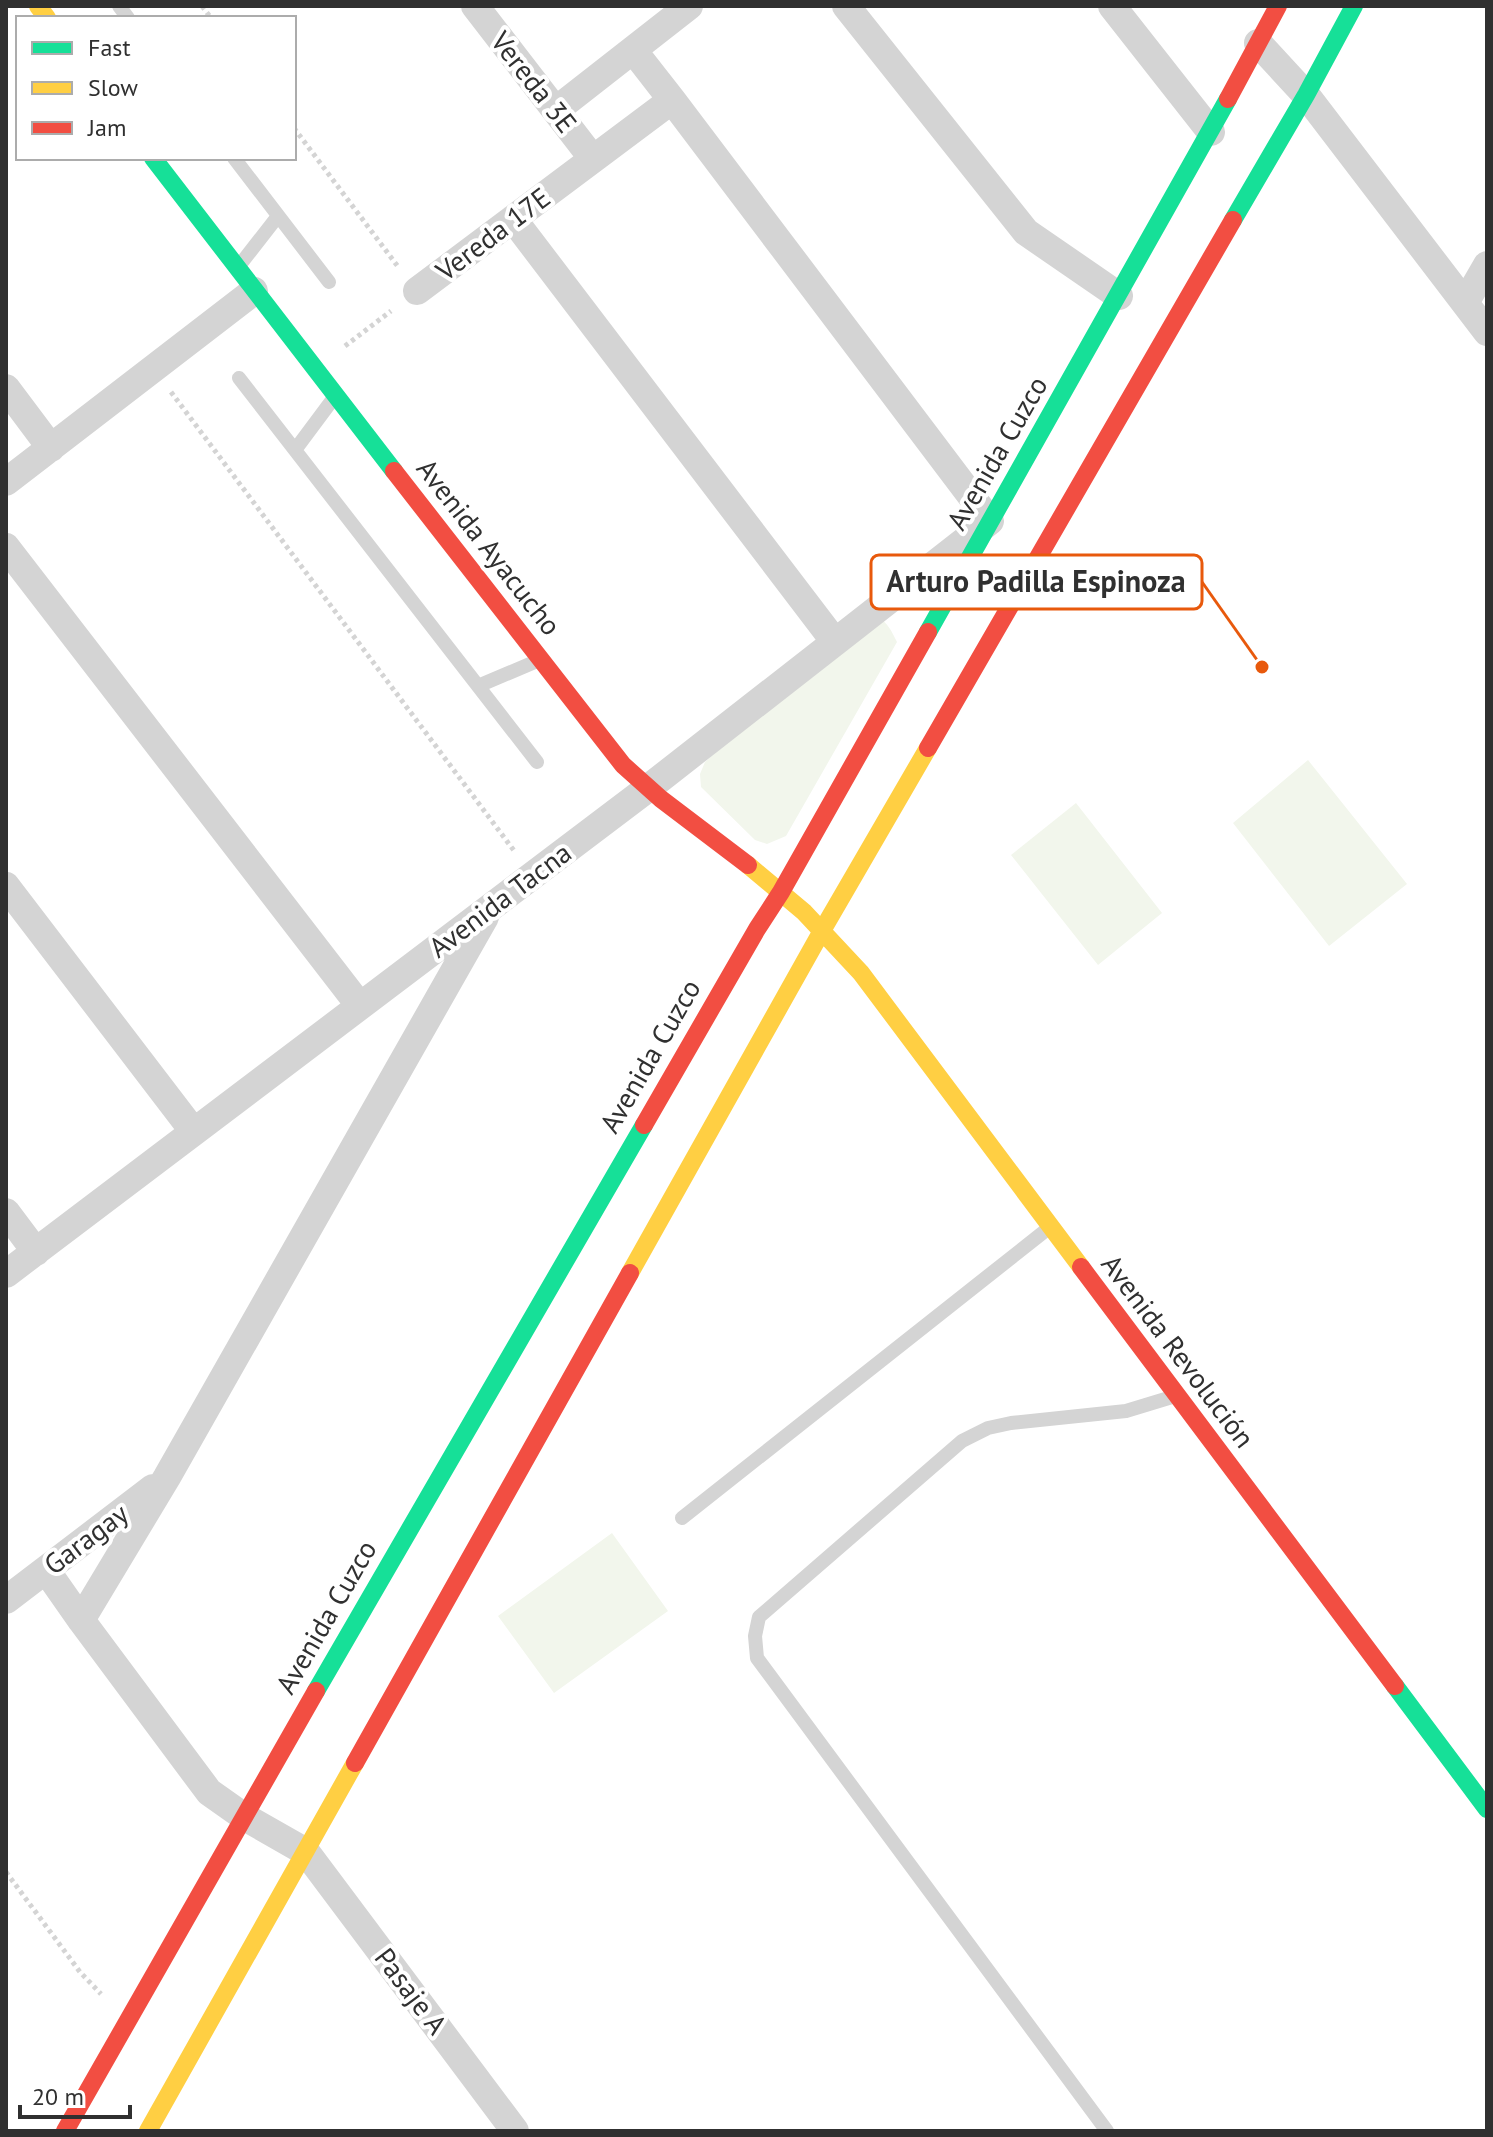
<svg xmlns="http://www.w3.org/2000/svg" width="1493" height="2137" font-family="'PT Sans',sans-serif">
<rect width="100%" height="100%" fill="#fff"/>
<path fill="#f2f6ec" d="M866,614C885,617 889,626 897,642L786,836L767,844L755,840L701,787L700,774L705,762Z
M1308,760L1407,884L1329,946L1233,823Z
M1076,803L1162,913L1098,965L1011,855Z
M612,1533L668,1611L554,1693L498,1616Z"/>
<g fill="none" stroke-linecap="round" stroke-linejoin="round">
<path stroke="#d4d4d4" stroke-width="5" stroke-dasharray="4 4" stroke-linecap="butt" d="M202,6L211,18
M294,128L399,268
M345,346L391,311
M171,392L515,852
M6,1872L80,1972L101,1994"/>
<path stroke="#d4d4d4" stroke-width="14" d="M119,6L128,18
M234,158L329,282
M239,266L278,216
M239,378L537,762
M295,450L333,399
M478,686L537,661
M682,1518L1050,1227
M1107,2131L757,1658L755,1636L759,1617L962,1441L988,1428L1011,1423L1126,1411L1172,1397"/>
<path stroke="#d4d4d4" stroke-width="28" d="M475,6L593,159
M846,6L1026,232L1119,296
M1112,6L1211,132
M1258,43L1306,95L1487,332
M556,110L689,6
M513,219L835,642
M417,291L672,100
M1465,303L1487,265
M6,388L51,448
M6,482L254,291
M6,547L360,1006
M6,886L194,1132
M6,1212L36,1252
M6,1274L647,789L990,521L672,100L633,50
M46,1570L81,1620L209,1792L243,1816L306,1852L515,2131
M6,1600L153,1488
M81,1620L167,1477L485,917"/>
<path stroke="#16e098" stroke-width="18" d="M153,158L394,471
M1233,220L1306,95L1354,6
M928,632L1228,99
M1395,1686L1487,1809
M316,1691L644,1125"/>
<path stroke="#ffcf43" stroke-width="18" d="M38,6L47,18
M748,865L804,912L861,973L1081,1267
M630,1273L823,929L928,748
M148,2131L355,1763"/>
<path stroke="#f24e42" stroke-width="18" d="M1228,99L1278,6
M394,471L623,765L661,799L748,865
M928,748L1233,220
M644,1125L757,929L781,892L928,632
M1081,1267L1395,1686
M355,1763L630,1273
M65,2131L316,1691"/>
</g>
<g text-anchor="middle" stroke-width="8" stroke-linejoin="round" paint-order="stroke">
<g font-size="28" fill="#303030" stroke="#fff">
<text transform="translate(534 82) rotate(52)" y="10">Vereda 3E</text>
<text transform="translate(493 234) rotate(-37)" y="10">Vereda 17E</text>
<text transform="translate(997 453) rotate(-60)" y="10">Avenida Cuzco</text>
<text transform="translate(489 547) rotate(52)" y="10">Avenida Ayacucho</text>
<text transform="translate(500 900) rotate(-37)" y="10">Avenida Tacna</text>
<text transform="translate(650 1056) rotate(-60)" y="10">Avenida Cuzco</text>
<text transform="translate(1178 1351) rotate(53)" y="10">Avenida Revolución</text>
<text transform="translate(86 1539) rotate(-37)" y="10">Garagay</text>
<text transform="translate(326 1617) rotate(-60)" y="10">Avenida Cuzco</text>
<text transform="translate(411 1991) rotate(53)" y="10">Pasaje A</text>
</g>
</g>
<path fill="none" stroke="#e8590c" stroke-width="3" d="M1262 667L1202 582"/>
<circle fill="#e8590c" stroke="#fff" stroke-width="3" cx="1262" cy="667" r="8"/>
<rect fill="#fff" stroke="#e8590c" stroke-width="3" x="871" y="555" width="331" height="54" rx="8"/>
<g font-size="30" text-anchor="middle" font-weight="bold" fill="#303030">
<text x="1036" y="592">Arturo Padilla Espinoza</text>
</g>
<rect width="1493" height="2137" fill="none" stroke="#303030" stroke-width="16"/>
<rect x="16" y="16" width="280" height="144" fill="#ffffff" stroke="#acacac" stroke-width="2"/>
<rect x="32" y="42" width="40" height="12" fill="#16e098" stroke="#acacac" stroke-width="2"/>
<text x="88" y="56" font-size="24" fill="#303030">Fast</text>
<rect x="32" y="82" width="40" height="12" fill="#ffcf43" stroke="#acacac" stroke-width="2"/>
<text x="88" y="96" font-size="24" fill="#303030">Slow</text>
<rect x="32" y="122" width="40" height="12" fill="#f24e42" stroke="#acacac" stroke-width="2"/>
<text x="88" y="136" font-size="24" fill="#303030">Jam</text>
<path d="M20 2105v12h110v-12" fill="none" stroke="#303030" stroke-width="4"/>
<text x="32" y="2105" font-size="24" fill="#303030" stroke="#ffffff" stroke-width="6" paint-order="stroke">20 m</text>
</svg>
